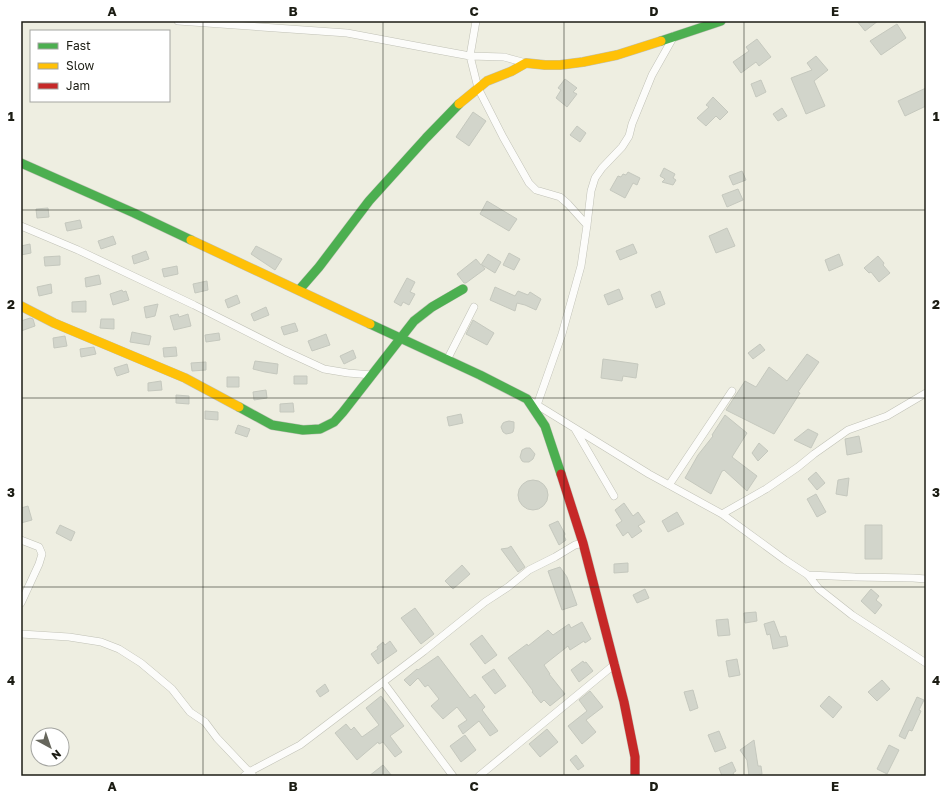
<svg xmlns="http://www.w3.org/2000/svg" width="947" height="797" font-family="'Golos Text',sans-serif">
<rect width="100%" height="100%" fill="#eeeee1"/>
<path fill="#d2d5cb" stroke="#c5c8be" d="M857,21H878L865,31Z
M897,24L906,38L881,55L870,41Z
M757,39L771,57L759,66L756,62L741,73L733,62L749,51L746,47Z
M816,56L828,70L814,81L825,106L806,114L791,78L812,70L807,63Z
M565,79L577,88L573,92L577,94L567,107L556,98L561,90L558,88Z
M761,80L766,92L756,97L751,84Z
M926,88V106L905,116L898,101Z
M713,97L728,112L720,120L716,116L706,126L697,118L709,107L706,105Z
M782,108L787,116L778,121L773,114Z
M473,112L486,121L469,146L456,137Z
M577,126L586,133L580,142L570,135Z
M664,168L675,174L673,178L676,180L673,185L662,182L665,179L660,176Z
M742,171L746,180L733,185L729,176Z
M628,172L640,178L637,185L633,183L625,198L610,190L618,176L621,177L623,174L626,175Z
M738,189L743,200L727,207L722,195Z
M487,201L517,219L509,231L480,214Z
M48,208L49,217L37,218L36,209Z
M80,220L82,228L67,231L65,223Z
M727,228L735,246L716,253L709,236Z
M113,236L116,244L101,249L98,241Z
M30,244L31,253L21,255V246Z
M633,244L637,253L620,260L616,251Z
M256,246L282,259L275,270L251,254Z
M146,251L149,259L134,264L132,256Z
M509,253L520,259L514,270L503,265Z
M488,254L501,262L495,273L482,265L485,269L466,283H464L457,274L476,259L481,265Z
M839,254L843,265L829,271L825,260Z
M60,256V265L45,266L44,257Z
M878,256L884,263L883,265L890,273L879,282L871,272L869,273L864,268Z
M177,266L178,274L164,277L162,269Z
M99,275L101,284L86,287L85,278Z
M407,278L415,282L410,292L415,294L409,305L403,302L401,306L394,302Z
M207,281L208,290L195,293L193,284Z
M51,284L52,293L39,296L37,287Z
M495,287L515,296L518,291L528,295L530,292L541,299L536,310L525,305L517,303L515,311L490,300Z
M619,289L623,299L608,305L604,295Z
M122,290L123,292L126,291L129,300L113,305L110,294Z
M660,291L665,304L656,308L651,295Z
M237,295L240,303L228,308L225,300Z
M86,301V312H72V302Z
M158,304L155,316L146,318L144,307Z
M266,307L269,315L254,321L251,314Z
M178,314L179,317L188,314L191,326L174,330L170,316Z
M30,318L33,319L35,326L21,331V321Z
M101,319H114V329L100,328Z
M473,320L494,333L487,345L466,334Z
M295,323L298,331L284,335L281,327Z
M132,332L151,336L149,345L130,342Z
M219,333L220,340L206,342L205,335Z
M326,334L330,345L312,351L308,341Z
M65,336L67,346L54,348L53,338Z
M760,344L765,350L753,359L748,353Z
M94,347L96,354L81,357L80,349Z
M176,347L177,356L164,357L163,348Z
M353,350L356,358L344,364L340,356Z
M807,354L819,362L798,392L800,393L774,434L726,410L745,381L756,387L769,367L787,381Z
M603,359L638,364L636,378L623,376L622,381L601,378Z
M255,361L278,364L277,374L265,372L253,369Z
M206,362V370L192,371L191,363Z
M127,364L129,372L117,376L114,368Z
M294,376H307V384H294Z
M227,377H239V387H227Z
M161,381L162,390L148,391V383Z
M266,390L267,398L254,400L253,392Z
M176,395L189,396V404L176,403Z
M293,403L294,412H280V404Z
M205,411L218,412V420L205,419Z
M461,414L463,423L449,426L447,417Z
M725,415L747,433L732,457L757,476L747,491L724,470L723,471H722L711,494L685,478L698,455L713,436L712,435Z
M509,421L514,422V428L513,432L511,433L506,434L503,432L501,427L503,423L505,422Z
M238,425L250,429L247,437L235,433Z
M808,429L818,434L811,448L794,440Z
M859,436L862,452L847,455L845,439Z
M759,443L768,451L758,461L752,453Z
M526,448H530L535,454L533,459L529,462H524L522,461L520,457L522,450Z
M816,472L825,483L817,490L808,479Z
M849,478L847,496L836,494L838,480Z
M518 495a15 15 0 1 1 30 0a15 15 0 1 1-30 0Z
M816,494L826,512L817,517L807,499Z
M624,503L633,516L638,512L645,522L638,526L642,531L632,538L628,532L623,536L616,525L622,521L615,510Z
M28,506L32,520L21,523V508Z
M677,512L684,524L668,532L662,521Z
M558,521L565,534L564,536L566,540L559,545L549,525Z
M60,525L75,532L71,541L56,533Z
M865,525H882V559H865Z
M511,546L525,567L518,572L501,549L508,548Z
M628,563V572L614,573V564Z
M462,565L470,574L453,589L445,581Z
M560,567L567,577L577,605L562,610L548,571Z
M645,589L649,598L637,603L633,595Z
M871,589L879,596L876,600L882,605L875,614L861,601Z
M415,608L434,634L421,644L401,618Z
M756,612L757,621L745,623L744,613Z
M728,619L730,635L718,636L716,620Z
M774,621L780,637L786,636L788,646L773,649L770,634L767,635L764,624Z
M582,622L591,639L585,643L584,641L570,650L568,646L544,665L550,674H549L565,694L550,706L544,700L541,703L532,692L533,691L508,658L527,644L528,646L548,630L553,635L569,624L571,628Z
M482,635L497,655L485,664L470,644Z
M390,641L397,651L378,664L371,654L378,649L377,647L383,642L385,645Z
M438,656L470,698L475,694L485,707L482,710L498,731L490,736L479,721L463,734L458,726L467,720L457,707L443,719L431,706L439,699L428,685L425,687L418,678L410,686L404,680L417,669L418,670Z
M737,659L740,675L729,677L726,661Z
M583,661L584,663L586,662L593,671L579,682L571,670Z
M494,669L506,686L495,694L482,677Z
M882,680L890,689L877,701L868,692Z
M325,684L329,691L320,697L316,691Z
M693,690L698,708L690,711L684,692Z
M590,691L603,707L586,720L596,732L582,744L568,726L587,711L579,700Z
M381,696L404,726L390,736L402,752L395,757L383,742L379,744L378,742L357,760L335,733L346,724L351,730L354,727L362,737L379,725L366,708Z
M829,696L842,707L833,718L820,706Z
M917,697L924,700L919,710L921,711L912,731L909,730L905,739L899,736Z
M547,729L558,742L540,757L529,744Z
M719,731L726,748L715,752L708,735Z
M465,735L476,750L461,762L450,746Z
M754,740L758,766H761L762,774L749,776L747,760L740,750Z
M889,745L899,750L887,774L877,769Z
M576,755L584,766L578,770L570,760Z
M732,762L736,771L733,773L735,776H722L719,768Z
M383,765L392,776H369Z"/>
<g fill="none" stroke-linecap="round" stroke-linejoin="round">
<g stroke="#c0c1b6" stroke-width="8">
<path id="street" d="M178,21L347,33L432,49L470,56L504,57L526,63
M476,21L470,56L478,88L503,137L529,183L536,190L560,197L568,204L587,225
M21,226L78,250L194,305L285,351L324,369L348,373L372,375
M447,360L474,307
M529,400L649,474L722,514L785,560L808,575L819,589L852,615L926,663
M537,405L562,334L581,266L587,225L591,191L595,178L602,168L622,147L629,136L632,124L652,75L674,36
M575,429L614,496
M669,485L732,391
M722,514L766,489L798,467L814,454L848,430L887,416L926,393
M21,540L39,547L42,554L39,564L21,603
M808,575L855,577L913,578L926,579
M21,634L69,637L101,642L119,649L141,663L172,689L190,712L205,722L217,738L253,776
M383,682L453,776
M244,776L249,772L300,745L424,651L450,630L485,602L508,587L529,570L555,557L575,545L583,543
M479,776L615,664"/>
</g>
<g stroke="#c0c1b6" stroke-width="10">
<path id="fast" d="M661,41L721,21
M21,163L134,213L191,240
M299,290L319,267L369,201L426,138L459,104
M370,324L480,375L527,399L545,426L561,474
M239,407L272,425L303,430L320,429L334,422L343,412L414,321L432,307L463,289"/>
</g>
<g stroke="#c0c1b6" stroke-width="10">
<path id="slow" d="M459,104L487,81L512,71L526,63L545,65H560L583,62L617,55L661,41
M191,240L370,324
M21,306L54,323L185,378L239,407"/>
</g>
<g stroke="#c0c1b6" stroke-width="10">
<path id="jam" d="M561,474L583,543L624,702L635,757V776"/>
</g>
<use href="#street" stroke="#fcfcfa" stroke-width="7"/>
<use href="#fast" stroke="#4caf50" stroke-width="9"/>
<use href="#slow" stroke="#ffc107" stroke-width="9"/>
<use href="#jam" stroke="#c62828" stroke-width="9"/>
</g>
<path fill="none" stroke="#1c1d14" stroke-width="1" stroke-opacity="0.55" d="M203,21V776M383,21V776M564,21V776M744,21V776M21,210H926M21,398H926M21,587H926"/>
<rect width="947" height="797" fill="none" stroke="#ffffff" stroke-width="44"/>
<rect x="30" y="30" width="140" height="72" fill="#ffffff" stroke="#a4a5a1"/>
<rect x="38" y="43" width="20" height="6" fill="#4caf50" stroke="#a4a5a1"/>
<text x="66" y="50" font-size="12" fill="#1c1d14">Fast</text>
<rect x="38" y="63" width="20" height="6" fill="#ffc107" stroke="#a4a5a1"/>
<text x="66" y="70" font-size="12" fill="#1c1d14">Slow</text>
<rect x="38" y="83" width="20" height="6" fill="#c62828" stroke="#a4a5a1"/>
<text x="66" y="90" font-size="12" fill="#1c1d14">Jam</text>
<g transform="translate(50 747) rotate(140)"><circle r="19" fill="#ffffff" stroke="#a4a5a1"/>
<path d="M0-3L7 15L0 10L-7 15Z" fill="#66665c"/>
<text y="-6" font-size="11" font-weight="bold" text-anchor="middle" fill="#1c1d14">N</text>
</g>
<rect x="22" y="22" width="903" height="753" fill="none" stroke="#1c1d14" stroke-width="1.5"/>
<g font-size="13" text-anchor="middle" font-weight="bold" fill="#1c1d14">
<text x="112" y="16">A</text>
<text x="293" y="16">B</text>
<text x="474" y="16">C</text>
<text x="654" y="16">D</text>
<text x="835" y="16">E</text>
<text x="11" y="121">1</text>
<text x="936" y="121">1</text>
<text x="11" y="309">2</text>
<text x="936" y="309">2</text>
<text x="11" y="497">3</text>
<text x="936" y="497">3</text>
<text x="11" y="685">4</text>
<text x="936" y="685">4</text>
<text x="112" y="791">A</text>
<text x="293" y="791">B</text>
<text x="474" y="791">C</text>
<text x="654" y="791">D</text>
<text x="835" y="791">E</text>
</g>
</svg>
